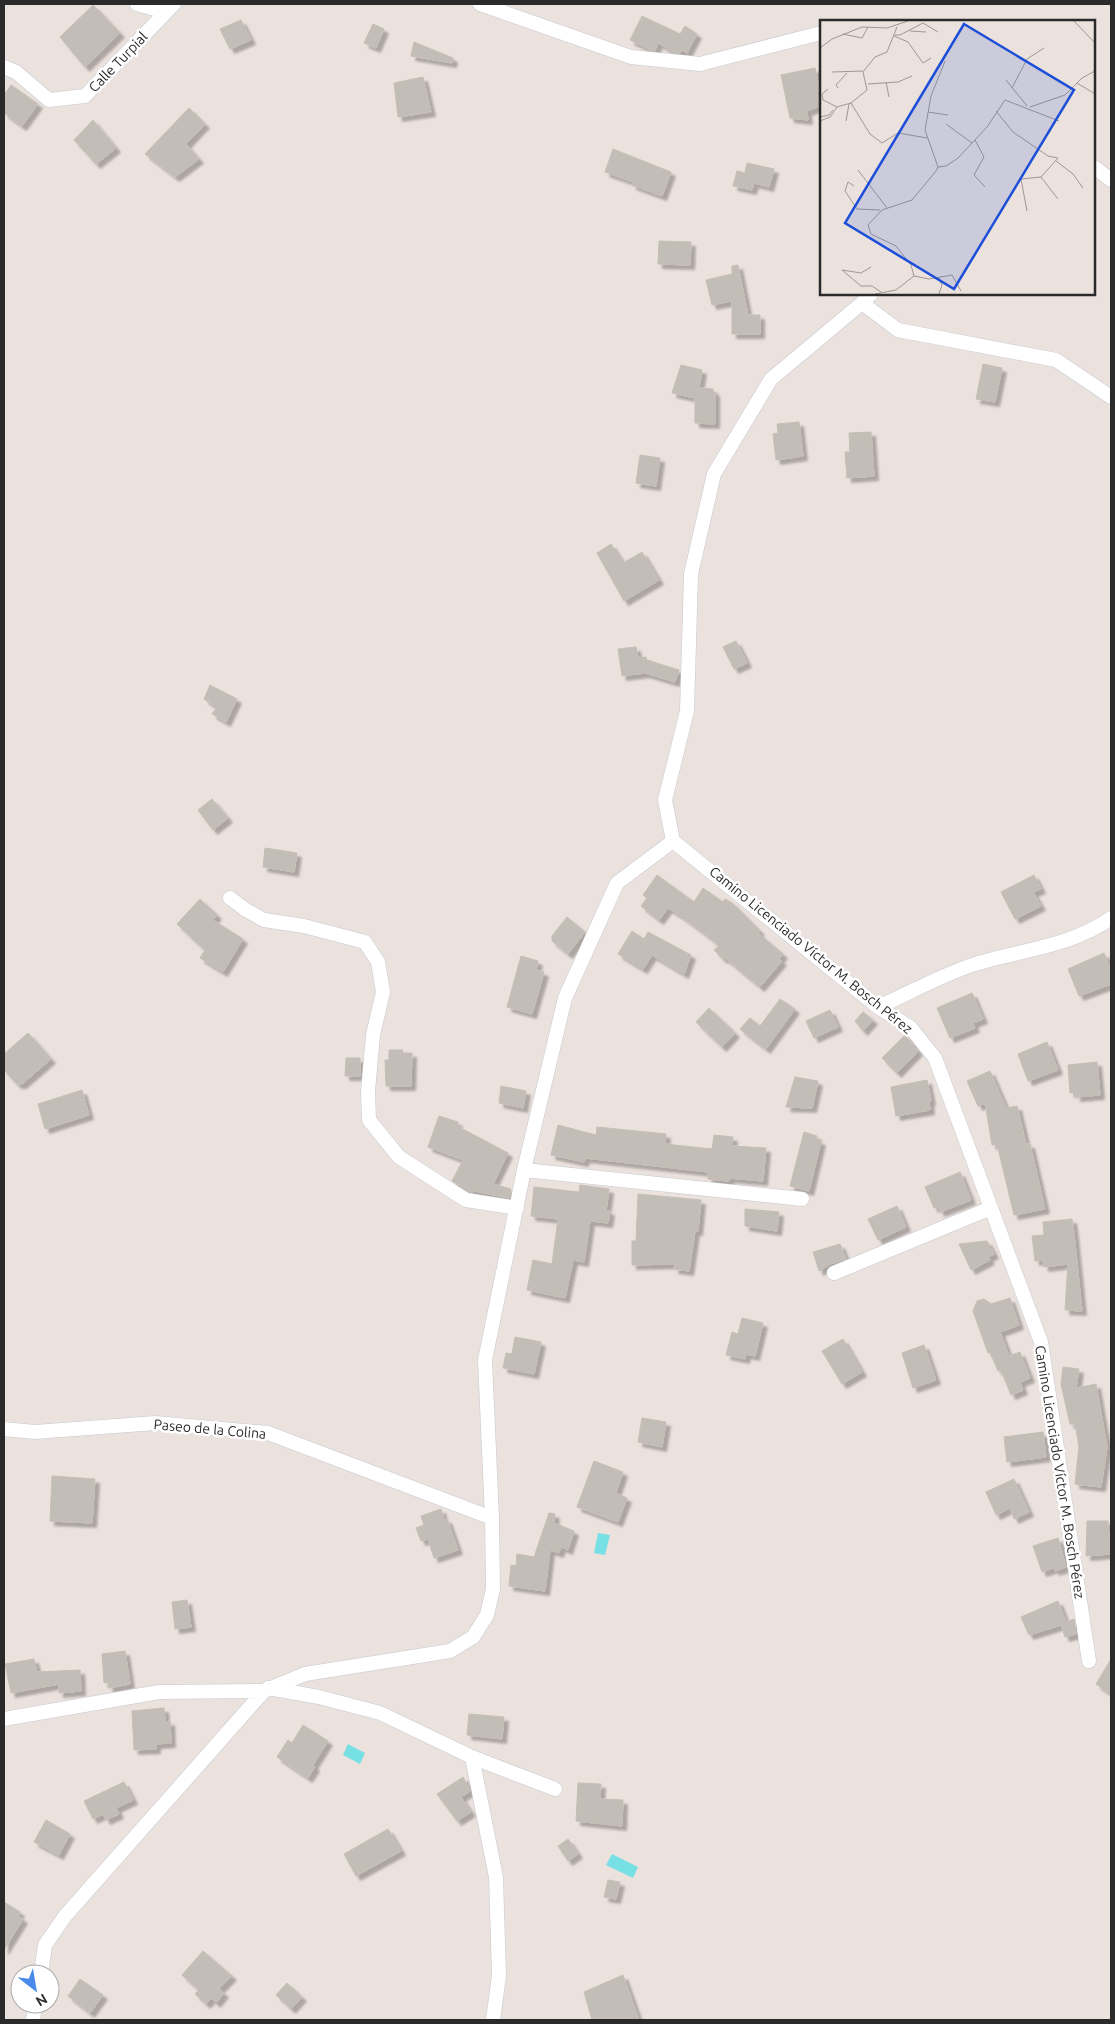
<svg xmlns="http://www.w3.org/2000/svg" width="1115" height="2024" font-family="Ubuntu,sans-serif">
<defs>
<filter id="shadow"><feDropShadow dx="4.5" dy="4.5" stdDeviation="1" flood-color="#0004"/></filter>
</defs>
<rect width="100%" height="100%" fill="#ebe1dd"/>
<path fill="#77e0e5" d="M598,1533L610,1535L605,1555L594,1553Z
M348,1744L365,1753L360,1764L343,1755Z
M612,1854L638,1867L633,1878L606,1865Z"/>
<path fill="#c3bdb8" stroke="#c6bdb6" filter="url(#shadow)" d="M93,5L120,33L85,67L60,37Z
M642,16L680,34L685,26L697,34L687,53L682,50L680,53H675L658,43L655,51L651,50L630,40Z
M241,20L251,40L230,49L220,29Z
M373,24L384,29L376,48L364,43Z
M414,42L453,58L452,63L411,56Z
M815,68L820,91L817,92L820,106L807,111L808,120L790,118L781,75Z
M423,77L431,112L398,117L394,83Z
M11,85L38,104L22,126L4,113V95Z
M189,108L205,124L186,144L199,159L175,177L145,154Z
M93,120L116,148L96,164L74,140Z
M613,149L671,172L662,196L632,185L633,182L605,172Z
M747,163L774,169L769,187L754,183L752,190L733,186L737,171L745,173Z
M659,241L691,242L690,265L658,264Z
M738,265L748,315H760V334H732V301L712,305L706,280L732,274V266Z
M983,364L1002,368L995,402L976,399Z
M681,365L702,370L699,388L713,389V392H715V424L695,423V398L672,393Z
M799,422L803,456L776,460L773,434L778,433L777,424Z
M871,432L874,476L847,478L845,452H850L849,433Z
M640,455L660,458L656,486L636,483Z
M611,544L623,563L642,552L659,580L624,601L597,553Z
M736,641L747,663L734,669L723,647Z
M636,647L638,658L646,657L647,660L679,670L675,682L645,673L622,676L618,649Z
M210,685L237,699L226,722L212,714L217,707L204,699Z
M212,799L228,818L213,830L198,810Z
M265,848L297,853L294,872L263,867Z
M657,875L694,902L703,888L723,902L725,899L732,903L760,931L758,933L783,954L779,959L782,961L760,987L725,958L723,959L714,950L719,946L708,936L681,916L668,908L659,920L641,906L647,898L643,895Z
M1034,875L1041,889L1033,892L1041,906L1015,919L1001,892Z
M200,899L217,915L213,920L243,939L223,972L200,958L205,950L177,924Z
M567,917L585,932L568,954L552,941V936Z
M632,931L644,939L648,932L691,955L684,974L652,955L643,969L618,954Z
M1104,953L1111,971V984L1079,996L1068,969Z
M521,956L538,961L536,970L544,972L532,1014L507,1007Z
M972,993L983,1019L973,1023L975,1028L950,1038L937,1008Z
M780,999L795,1009L766,1049L740,1029L750,1018L760,1026Z
M709,1008L735,1033L722,1047L696,1022Z
M830,1010L838,1027L814,1038L806,1021Z
M863,1012L873,1020L863,1031L855,1021Z
M28,1033L51,1059L22,1084H17L4,1070V1054Z
M905,1035L918,1051L897,1073L882,1058Z
M1047,1042L1058,1070L1028,1081L1018,1054Z
M389,1050H403L402,1053H412L411,1086H386L385,1060H389Z
M346,1058H360V1076H345Z
M1097,1062L1100,1095L1076,1097V1092L1070,1093L1068,1065Z
M990,1071L1006,1108L1017,1106L1026,1144H1030L1045,1209L1014,1215L997,1144L992,1145L985,1103L978,1106L967,1081Z
M795,1077L818,1081L812,1108L786,1107Z
M927,1080L931,1101H929L930,1110L896,1116L891,1087Z
M501,1086L526,1091L523,1108L499,1103Z
M82,1090L89,1115L45,1129L38,1104Z
M439,1116L458,1122L457,1126L508,1153L493,1184L511,1189L509,1198L475,1191L472,1192L452,1181L463,1160L428,1147Z
M558,1125L596,1135L597,1127L666,1134L665,1144L712,1149L714,1135L733,1137L732,1146L766,1148L763,1181L729,1178V1181L708,1179V1172L585,1158L584,1162L551,1155Z
M804,1132L817,1136L816,1140L821,1141L809,1191L790,1186Z
M960,1172L971,1200L940,1212L938,1206L934,1208L925,1187Z
M580,1185L609,1189L606,1211H610L608,1223L590,1221L584,1262L573,1260L565,1298L527,1290L533,1260L552,1264L558,1219L531,1216L534,1187L579,1192Z
M638,1194L701,1200L698,1231H695L689,1271L674,1269L675,1264L632,1265V1241H636Z
M897,1206L906,1227L878,1240L868,1219Z
M745,1209L779,1212L777,1231L745,1226Z
M1072,1219L1074,1234L1082,1311L1065,1310L1068,1264L1044,1267L1043,1260L1035,1261L1032,1236L1044,1235L1043,1222Z
M987,1241L994,1254L988,1257L990,1260L971,1270L959,1244Z
M840,1244L846,1259L830,1264L819,1271L813,1252Z
M1010,1298L1019,1325L1000,1332L1009,1356L1020,1352L1030,1378L1020,1382L1023,1390L1011,1395L1001,1370L998,1371L990,1352L988,1353L973,1311L977,1301L984,1299L991,1304Z
M742,1318L763,1323L755,1356L746,1354L745,1359L726,1355L732,1332L738,1334Z
M515,1337L541,1342L534,1374L503,1368L506,1353L512,1354Z
M843,1339L862,1372L842,1384L822,1351Z
M924,1345L936,1380L913,1388L902,1353Z
M1063,1367L1079,1369L1076,1388L1096,1384L1107,1447L1101,1487L1075,1484L1079,1447L1074,1417L1073,1418L1072,1424H1070L1061,1384Z
M642,1418L666,1422L662,1447L638,1442Z
M1043,1432L1046,1457L1007,1462L1004,1437Z
M594,1461L623,1472L616,1493L627,1498L618,1522L577,1507Z
M52,1476L95,1479L92,1523L50,1521Z
M1014,1479L1029,1512L1014,1519L1010,1508L996,1515L986,1492Z
M441,1509L444,1520L447,1519L458,1550L434,1558L428,1539L421,1541L416,1528L424,1525L421,1516Z
M549,1513L555,1514L554,1523L574,1531L568,1550L561,1547L559,1553L550,1550L545,1591L509,1586L511,1565L516,1566L517,1554L534,1557Z
M1087,1521H1108L1110,1554L1086,1556Z
M1058,1538L1066,1567L1055,1571L1054,1568L1042,1572L1033,1546Z
M187,1600L191,1627L175,1629L172,1602Z
M1058,1601L1066,1622L1074,1619L1076,1634L1065,1637L1061,1625L1029,1635L1021,1617Z
M125,1651L130,1684L109,1688L108,1682L104,1683L102,1654Z
M34,1659L37,1672L80,1670L81,1691L59,1693V1684L11,1693L5,1664Z
M1111,1659V1694L1096,1684Z
M164,1708L165,1722L170,1721L171,1743L156,1744V1749L134,1750L132,1711Z
M469,1714L504,1717L502,1739L467,1735Z
M303,1725L328,1741L313,1765L315,1767L308,1778L277,1757L288,1740L292,1743Z
M463,1777L470,1791L461,1797L471,1812L457,1821L437,1794Z
M124,1782L133,1800L116,1808L119,1814L106,1820L103,1814L93,1819L84,1801Z
M578,1783L601,1784L600,1799L623,1800L622,1826L576,1821Z
M46,1820L70,1834L59,1855L34,1842Z
M388,1829L401,1851L356,1876L344,1854Z
M568,1839L578,1854L568,1861L558,1846Z
M608,1880L620,1882L616,1899L604,1897Z
M4,1902L20,1912L18,1916L23,1919L4,1950Z
M203,1951L232,1976L219,1989L224,1993L216,2003L211,1998L206,2004L195,1994L199,1990L182,1975Z
M623,1975L639,2020H592L584,1992Z
M80,1979L103,1995L90,2013L68,1996Z
M287,1983L302,1997L291,2009L276,1995Z"/>
<g fill="none" stroke-linecap="round" stroke-linejoin="round">
<g stroke="#c5cad2" stroke-width="15">
<path id="minor" d="M137,4L166,12
M480,4L631,57L700,64L821,33
M4,67L16,72L49,100L85,96L174,4
M1094,167L1111,180
M871,294L862,303L771,379L714,474L691,574L687,711L665,800L673,841L878,1007L911,1028L935,1058L1041,1342L1089,1661
M862,303L898,330L1056,360L1111,397
M230,898L246,910L264,920L304,926L365,942L378,962L383,992L373,1035L368,1091L369,1120L399,1157L466,1200L517,1208
M878,1007C909,993 940,976 972,965C1018,950 1071,947 1111,918
M524,1170L802,1199
M834,1273L991,1208
M4,1429L35,1432L155,1423L268,1433L492,1518
M268,1688L319,1697L380,1713L472,1757L555,1789
M4,1719L159,1692L264,1691L305,1674L450,1651L473,1637L487,1615L493,1589L492,1518L485,1360L524,1170L565,998L617,883L673,841
M472,1757L496,1877L499,1976L493,2020
M41,1974L45,1945L65,1916L264,1691
M33,2020L35,2004"/>
</g>
<use href="#minor" stroke="#fff" stroke-width="14"/>
</g>
<g text-anchor="middle" stroke-width="5" stroke-linejoin="round" paint-order="stroke">
<g font-size="14" fill="#2a2a2a" stroke="#fff">
<text transform="translate(118 62) rotate(-46)" y="5">Calle Turpial</text>
<text transform="translate(811 950) rotate(39)" y="5">Camino Licenciado Víctor M. Bosch Pérez</text>
<text transform="translate(210 1429) rotate(5)" y="5">Paseo de la Colina</text>
<text transform="translate(1060 1472) rotate(81)" y="5">Camino Licenciado Víctor M. Bosch Pérez</text>
</g>
</g>
<g transform="translate(820 20)">
<rect width="275" height="275" fill="#ebe1dd"/>
<path fill="none" stroke="#9e9895" stroke-width="1" d="M254,1L275,23M90,11L106,12M23,14L42,18L48,7M75,15H80L103,3L118,12M74,16L88,22L103,43L111,38M0,28L12,19L42,7L67,8L88,1M12,52L43,51M186,60L207,86M66,62L69,77M257,63L275,74M48,64L78,62L92,56M18,68L16,65L27,53M192,68L207,39L224,28M8,69L2,74L3,80L17,87M31,83L50,114L62,123L78,113L107,118M210,87L245,75L262,58L275,51M176,91L193,112L228,136L238,138L221,157L201,159L207,191M108,92L128,95M0,97L9,95L13,90M0,101L10,97L17,87L31,83L47,70L43,52L55,37L67,32L77,7M26,101L29,84M126,104L152,123M155,120L164,137L154,155L165,167M236,141L253,154L263,168M118,147L126,146L138,138L167,107L185,80L239,101M38,150L67,188M221,157L238,179M34,166L28,162L25,171L37,189L60,190M51,247L41,253L22,250L41,266H52L61,272M94,256L109,259L132,255L141,271M119,258L122,265L119,274M55,274L76,270L94,256L91,245L76,226L51,214L48,205L62,190L92,180L116,151L118,147L105,110L111,76L125,41"/>
<path fill="#1d4ed8" fill-opacity="0.15" stroke="#1d4ed8" stroke-width="2.5" d="M144,4L254,70L134,269L25,203Z"/>
<rect width="275" height="275" fill="none" stroke="#2a2a2a" stroke-width="2.5"/>
</g>
<rect width="1115" height="2024" fill="none" stroke="#2a2a2a" stroke-width="10"/>
<g transform="translate(35 1989) rotate(149)"><circle r="24" fill="#ffffff" stroke="#aaaaaa"/>
<path d="M0-4L9 19L0 12L-9 19Z" fill="#498ceb"/>
<text y="-8" font-size="14" font-weight="bold" text-anchor="middle" fill="#2a2a2a">N</text>
</g>
</svg>
